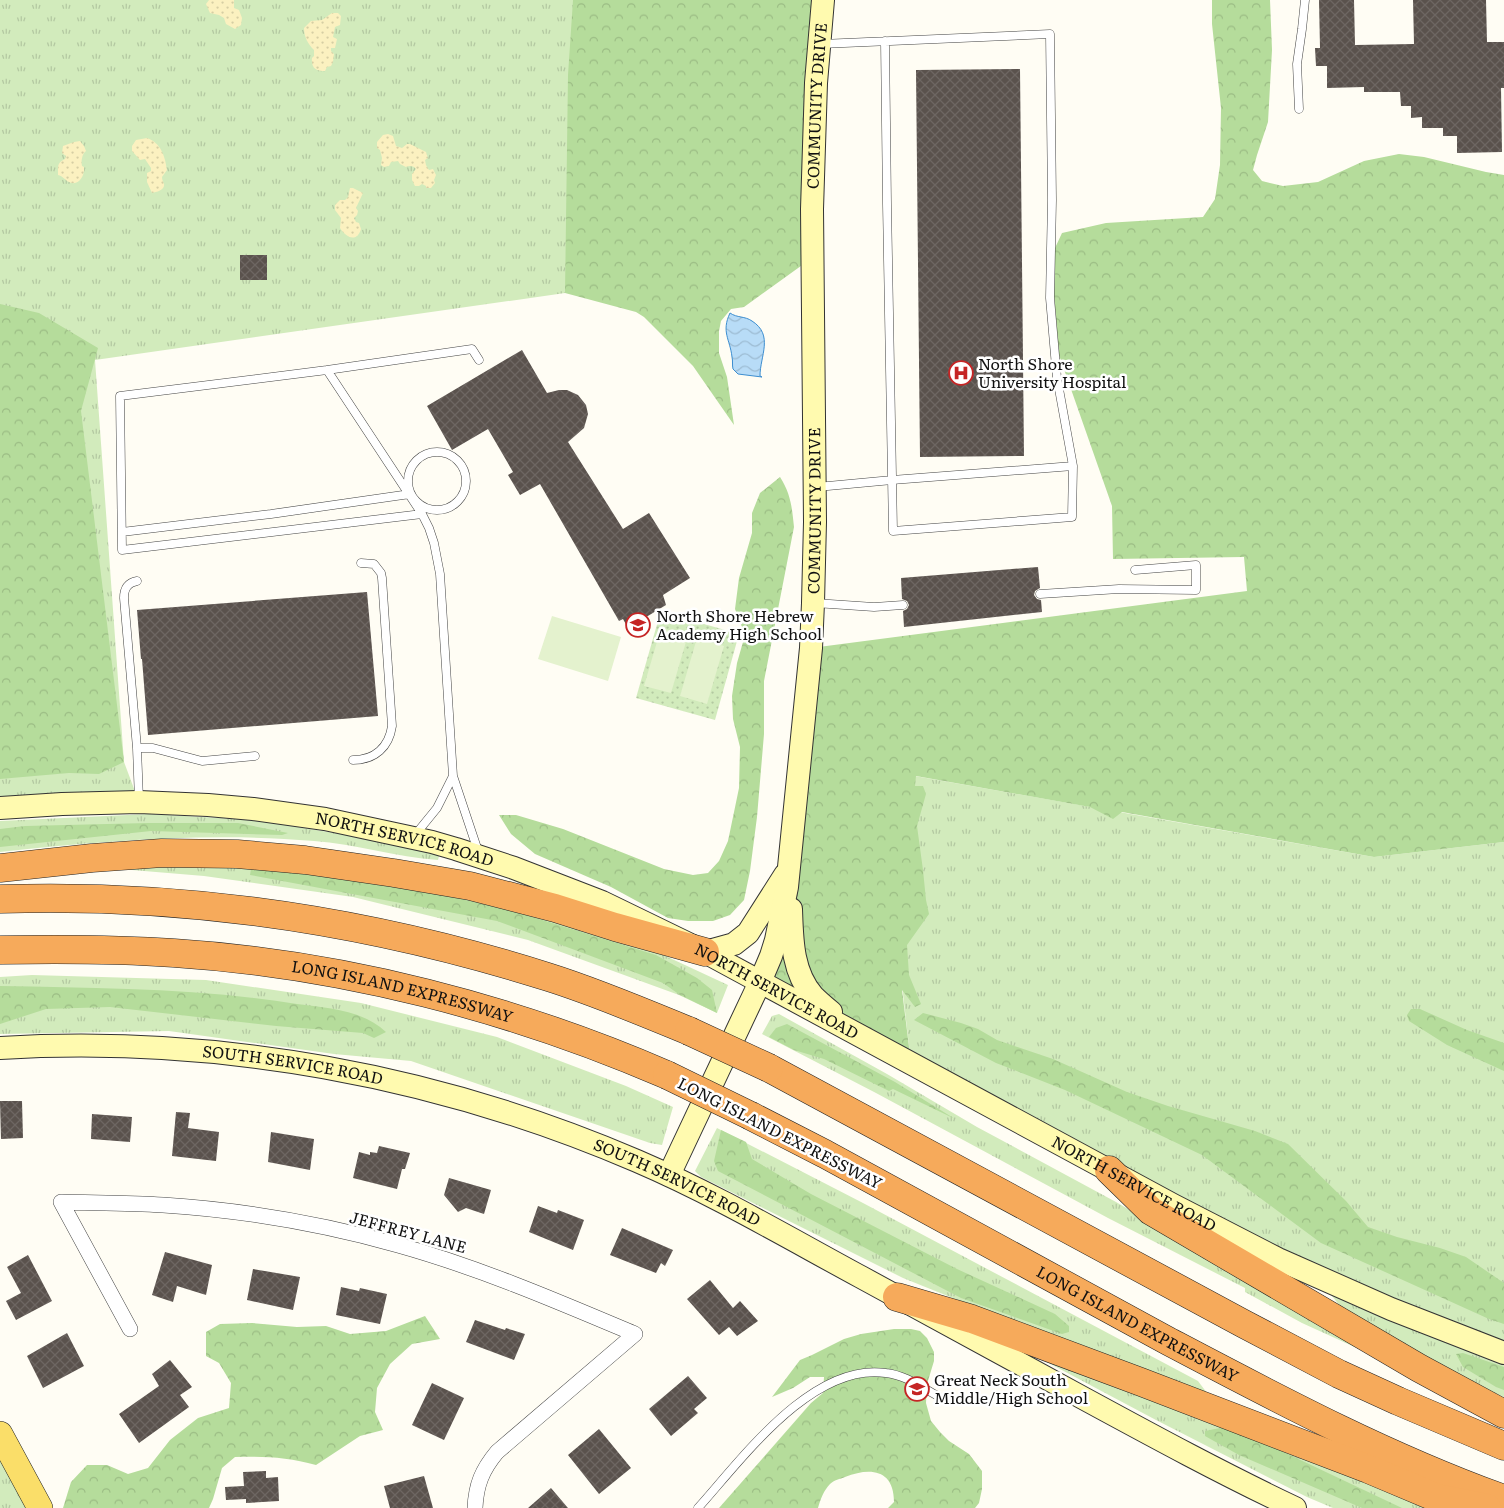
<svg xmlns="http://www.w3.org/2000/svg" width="1504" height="1508" font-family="Literata,serif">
<defs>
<pattern id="grass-tufts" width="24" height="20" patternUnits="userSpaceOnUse" patternTransform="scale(1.25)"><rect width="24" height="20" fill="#d2ebbc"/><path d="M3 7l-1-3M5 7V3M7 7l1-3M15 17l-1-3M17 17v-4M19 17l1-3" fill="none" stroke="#b3c8a1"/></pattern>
<pattern id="forest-crowns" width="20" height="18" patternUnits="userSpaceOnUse" patternTransform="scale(1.25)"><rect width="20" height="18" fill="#b5dc9b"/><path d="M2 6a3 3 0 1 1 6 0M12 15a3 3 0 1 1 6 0" fill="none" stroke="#9bbc84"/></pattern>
<pattern id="sand-dots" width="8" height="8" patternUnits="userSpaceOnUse" patternTransform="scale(1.25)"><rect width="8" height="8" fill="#fbf1c0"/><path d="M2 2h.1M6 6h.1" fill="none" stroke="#d6cea4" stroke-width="1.8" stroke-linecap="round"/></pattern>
<pattern id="park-dots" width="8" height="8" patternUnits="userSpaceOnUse" patternTransform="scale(1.25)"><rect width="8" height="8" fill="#d2ebbc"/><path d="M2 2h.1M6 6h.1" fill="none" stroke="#b3c8a1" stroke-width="1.8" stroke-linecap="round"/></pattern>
<pattern id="water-waves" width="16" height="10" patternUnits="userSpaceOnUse" patternTransform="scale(1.25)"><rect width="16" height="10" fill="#b8dcf7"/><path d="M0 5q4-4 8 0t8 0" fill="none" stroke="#9dbcd3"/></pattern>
<pattern id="building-cross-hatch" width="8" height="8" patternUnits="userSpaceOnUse" patternTransform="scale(1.25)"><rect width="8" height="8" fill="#5a524d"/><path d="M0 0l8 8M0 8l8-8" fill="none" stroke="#6d6662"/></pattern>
</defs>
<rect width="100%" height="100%" fill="#fffdf4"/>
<path fill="url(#grass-tufts)" d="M0,0H816L565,293L95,360L124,762L139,802L0,808Z
M915,776L1374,857L1504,842V1353L1449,1332L911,1063L900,968Z
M149,814L256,820L425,848L439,856L438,860C396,857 355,844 314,841C210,832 103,841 0,852V821Z
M246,860L455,888L629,939L728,985L717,1013L679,995L528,940L353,897L204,876L96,867Z
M32,975L206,980L361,1003L497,1037L626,1086L673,1107L662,1145L650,1143L411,1061L334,1054L169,1031L0,1034V977Z
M779,1014L887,1074L977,1127L1116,1202L1356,1343L1359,1349L1302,1323L1245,1292V1288L1108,1218L876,1093L762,1034L772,1016Z
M717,1128L863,1203L1198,1381L1210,1397L1045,1335L903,1278L701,1177L695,1171Z
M1328,1291L1504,1361V1397L1481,1387L1344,1311Z
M1043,1360L1438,1508H1333L1307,1497L1156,1420Z
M0,1427L43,1508H0Z"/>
<path fill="url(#forest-crowns)" d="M573,0H816L812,258L744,307L731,309L721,321L719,331V353L727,377L734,425L693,366L644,317L636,312L565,293L568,75Z
M1212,0H1270L1272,50L1268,122L1257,155L1253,170L1262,181L1283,186L1318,182L1364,161L1399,154L1424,157L1486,172L1504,175V842L1374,857L1122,812L1113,819L1090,807L916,776L915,786H923L926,794L917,826L923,870L926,900L929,914L907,945L909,975L921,1004L915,1007L902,990L911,1063L760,982L771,956L811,648L1247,591L1244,557L1113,559L1112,506L1059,355L1053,283L1055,248L1062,233L1106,223L1203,217L1215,199L1220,165L1221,108L1212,24Z
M0,304L39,313L98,348L81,411L124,762L99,774L69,773L0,779Z
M780,477C791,494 792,508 794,527L764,681V734L757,817L750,871L744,900L730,915L713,921H688L668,918L611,887L535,854L511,834L499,815H516L563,829L664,869L693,875L708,873L719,861L728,841L739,788L740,747L733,719L732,696L737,663L745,635L735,609L739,578L752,533V513L760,493Z
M148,823H238L288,833L282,835L151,831L0,847V829L25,826Z
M270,865L383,881L513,911L656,955L697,978L712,990L717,1013L680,995L663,983L497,921L250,875L251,869Z
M0,986C99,988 199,988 297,1004C327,1008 363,1010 386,1032L374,1038L363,1033L276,1026L110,1007L46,1009L0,1024Z
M1411,1009H1420L1467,1030L1504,1043V1071L1447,1045L1409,1021L1407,1015Z
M923,1013L961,1023L978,1029L997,1040L1053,1059L1127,1092L1168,1106L1255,1131L1288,1144L1346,1201L1368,1227L1397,1237L1440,1248L1466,1257L1504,1283V1324L1489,1319L1321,1243L1202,1155L1065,1090L996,1063L914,1020Z
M787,1024L895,1082L955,1119L893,1089L889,1091L824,1059L794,1050L769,1037L776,1028Z
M721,1130L746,1142L752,1159L811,1194L957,1269L1055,1314L1069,1326V1332L1062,1334L961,1298L718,1171L714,1161Z
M425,1316L440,1339L412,1344L390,1364L377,1388L375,1412L383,1430L360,1436L316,1465C288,1457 264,1456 235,1457L222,1468L213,1499L209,1508H63L71,1482L87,1465H107L128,1474L148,1468L170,1440L198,1418L229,1408L231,1383L219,1363L206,1356V1332L220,1324L252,1323L297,1327L326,1326L350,1334L386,1331Z
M894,1329H911L920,1331L927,1338L934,1352V1361L927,1384L926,1403L931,1421L940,1432L949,1441L969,1454L982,1471V1489L979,1503L975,1508H888L894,1502C894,1469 870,1467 845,1477C840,1479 834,1480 830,1484C824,1490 820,1500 818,1508H719L811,1403L823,1393L824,1377H810L793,1388L772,1397L800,1360L812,1355L844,1339L861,1334Z
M1463,1353L1504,1367V1390L1496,1387L1463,1367L1456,1354Z
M1225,1427L1273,1447L1402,1508H1362L1239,1455L1205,1436V1431Z"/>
<path fill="url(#sand-dots)" d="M209,0H234V8L239,10L242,18L241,25L235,29L226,24L224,18L219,15L210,13L206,4Z
M332,13H338L341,16L340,25L335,27L333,37L337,39L335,48H331V51L334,54L333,62L331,66L327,67L325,71C316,71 311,68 312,58L314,56V50C308,44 304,37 304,28L311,21L322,20Z
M388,134L393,136L396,146L402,148L407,144H410L426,152L428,158L425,160L426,165L429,170L433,169L436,175L434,180L435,183L431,188H426V186L422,184L419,186H415L412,180V174L416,169C414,166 410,165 406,167L400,164L398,161L391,162L389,166L384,167L381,165L382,158L380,150L377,148V142L383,135Z
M147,138C161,143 165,156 167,170L162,177C162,180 163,181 164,184C165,190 157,192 152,193L147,182V173L151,171V168L145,159L140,160L132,151V146L136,140Z
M80,141L84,146L86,151C82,154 81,161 82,166L84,167C85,175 79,187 69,182C65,180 63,176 58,175C58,166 57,163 65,159L66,156L62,153L63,146L74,142Z
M350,188H353L363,193L356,208L358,211L357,215L354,218L356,222L359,223L361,229C361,230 358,236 357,236C351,241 343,233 340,228L341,218L335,210V205L340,200H345L348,197Z"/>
<path fill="url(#park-dots)" d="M669,614L739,634L715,720L636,698L658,621Z"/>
<path fill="#e4f2ce" d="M552,616L621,637L608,681L538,659Z
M661,628L688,635L671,693L644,686Z
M697,638L724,646L707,704L680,696Z"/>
<path fill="url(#water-waves)" stroke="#3d8ed0" d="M730,313C737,318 745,316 752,321C774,335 760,356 760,376L762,377L738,374L733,369C732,365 733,361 732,357C730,339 721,332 730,313Z"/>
<path fill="url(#building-cross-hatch)" d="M1319,0H1354L1355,45L1414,44L1413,0H1486L1487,42H1504V88H1501L1502,152L1457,153V136H1443V128H1422V117L1411,118V106H1401L1400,92H1364V87L1327,88V66H1316L1315,48H1320Z
M1020,69L1024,456L920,457L916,70Z
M240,255H267V280H240Z
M522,350L547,393L559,390H567L578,395L586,405L588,414L584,428L568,442L623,529L649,513L690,578L663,595L666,605L628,628L623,619L619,621L540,484L520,495L508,475L513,472L488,429L452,450L427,406Z
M1038,567L1040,588L1035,591L1034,595L1037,599L1041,600L1042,612L904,627L903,611L907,609L909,605L907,601L902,599L901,578Z
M367,592L378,716L148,735L142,659H141L137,610Z
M0,1101H22L23,1138L1,1139Z
M176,1112L190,1113L188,1128L219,1132L216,1161L172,1156Z
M92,1114L132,1117L130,1142L91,1139Z
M271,1132L314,1139L310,1170L268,1162Z
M379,1146L410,1153L405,1169H402L397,1189L353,1178L359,1152L370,1155V1152L377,1153Z
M449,1178L491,1190L484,1214L466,1208L458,1212L444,1195Z
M538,1206L557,1213L558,1210L584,1220L573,1250L529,1232Z
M622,1228L673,1250L665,1266L661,1263L656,1273L610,1255Z
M165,1252L212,1265L206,1295L177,1286L173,1302L152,1295Z
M28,1255L52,1301L16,1320L6,1301L21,1293L7,1267Z
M253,1269L300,1277L293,1310L247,1300Z
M710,1280L733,1308L740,1301L758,1321L737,1336L729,1327L719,1335L687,1299Z
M341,1287L359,1291L360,1288L387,1294L380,1324L336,1315Z
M475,1320L505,1330L506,1328L525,1334L514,1360L466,1342Z
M67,1333L84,1366L43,1388L27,1356Z
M170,1360L192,1387L180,1395L189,1407L139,1443L119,1414L159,1386L152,1374Z
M688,1376L707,1398L694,1409L698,1413L671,1436L649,1409Z
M432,1383L464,1398L444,1440L412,1425Z
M599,1429L631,1468L599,1494L568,1455Z
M266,1471V1478L278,1477L279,1501L246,1503V1499L226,1500L225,1487L244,1486L243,1472Z
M424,1476L433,1508H390L384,1486Z
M551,1488L568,1508H528Z"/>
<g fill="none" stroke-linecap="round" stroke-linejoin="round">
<g stroke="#444" stroke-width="9">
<path id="lane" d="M821,44L1050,34L1052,200L1050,298L1057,378L1073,466L1072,517L893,531L887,204L885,41
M1299,109L1297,64L1302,29L1305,0
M327,370L120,396L122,550L422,514
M408 481a29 29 0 1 1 58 0a29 29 0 1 1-58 0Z
M817,487L892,480L1073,466
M122,532L271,514L410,494
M137,581C127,583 124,589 124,598L137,748L139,800
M1040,594L1119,589L1196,590V565L1135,570
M815,603L874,607L903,605
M137,748H153L202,761L255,756
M353,760C375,760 389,747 392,726L382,578L381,573L374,564L361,563
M415,835L437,808L453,776
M479,854L453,776L440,574L434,543L429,528L422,514L327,370L472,349L479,360
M698,1508C742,1459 812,1362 886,1373C905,1375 921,1387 938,1396"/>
</g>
<g stroke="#444" stroke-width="16">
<path id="street" d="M130,1329L61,1202C95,1203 129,1203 163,1205C241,1210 323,1224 398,1245C480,1268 557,1301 635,1334L497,1452C482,1470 476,1485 475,1508"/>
</g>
<g stroke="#333" stroke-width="24">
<g id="secondary">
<path id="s1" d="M0,808L62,804L139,802L208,805L253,809L325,819L432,842L456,849L514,868L602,902L705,952L1173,1205L1278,1259L1391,1309L1504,1353"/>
<path d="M791,909C792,939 792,972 813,996C819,1002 825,1007 831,1012"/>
<path d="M705,952L734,944L748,933L785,875"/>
<path id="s2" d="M0,1048C217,1035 437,1075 637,1161C714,1194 787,1237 861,1277C935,1318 1009,1358 1083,1398C1153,1436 1223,1474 1295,1508"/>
<path id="s3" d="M669,1175L760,982L771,956L776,940L787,887L811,648L813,603L815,522L812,209L816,83L823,0"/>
</g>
</g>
<g stroke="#222" stroke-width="26">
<path id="primary" d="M0,1434L40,1508"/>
</g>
<g stroke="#222" stroke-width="29">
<g id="highway">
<path d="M0,868L92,858L162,853L237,854L305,860L394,873L470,886L555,908L615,927L705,952"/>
<path d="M0,899C186,893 371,921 548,977C596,992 643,1012 689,1031"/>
<path id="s4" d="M0,950C58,949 116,949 174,953C343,964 512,1008 667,1075"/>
<path d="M769,1068L1244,1324L1339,1374L1398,1401L1504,1446"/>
<path id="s5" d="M751,1116L825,1154C940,1216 1054,1279 1168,1341C1278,1399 1387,1457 1504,1499"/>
<path d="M1109,1170L1151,1211L1419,1368L1504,1414"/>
<path d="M897,1297L972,1319L1141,1382L1368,1469L1437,1498L1487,1508"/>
</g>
</g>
<use href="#lane" stroke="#fff" stroke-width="8"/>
<use href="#street" stroke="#fff" stroke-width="15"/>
<use href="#secondary" stroke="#fffaaf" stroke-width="22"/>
<use href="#primary" stroke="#fade69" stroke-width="25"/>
<use href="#highway" stroke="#f6aa5b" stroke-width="28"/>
<g stroke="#222" stroke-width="29" stroke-linecap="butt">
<path id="highway-bridge" d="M689,1031L769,1068
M667,1075L751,1116"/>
</g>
<use href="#highway-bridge" stroke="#f6aa5b" stroke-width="28"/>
</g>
<defs>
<g id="hospital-ring" transform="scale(1.25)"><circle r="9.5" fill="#fff" stroke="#c52525" stroke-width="1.5"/><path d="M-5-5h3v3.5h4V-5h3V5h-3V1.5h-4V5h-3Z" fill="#c52525"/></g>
<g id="school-ring" transform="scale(1.25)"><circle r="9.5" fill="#fff" stroke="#c52525" stroke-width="1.5"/><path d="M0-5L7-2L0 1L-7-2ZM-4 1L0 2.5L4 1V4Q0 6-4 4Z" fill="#c52525"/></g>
</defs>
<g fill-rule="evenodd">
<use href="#hospital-ring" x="961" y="373"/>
<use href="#school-ring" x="638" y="625"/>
<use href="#school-ring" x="917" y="1389"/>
</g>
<g text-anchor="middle" stroke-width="5" stroke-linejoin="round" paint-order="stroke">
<g font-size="16" fill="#111" stroke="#fff">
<text dy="6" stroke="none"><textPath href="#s3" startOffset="1095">COMMUNITY DRIVE</textPath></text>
<text dy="6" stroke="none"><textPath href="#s3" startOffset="690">COMMUNITY DRIVE</textPath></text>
<text dy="6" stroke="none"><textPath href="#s1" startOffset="408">NORTH SERVICE ROAD</textPath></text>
<text dy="6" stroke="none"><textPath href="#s1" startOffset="812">NORTH SERVICE ROAD</textPath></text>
<text dy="6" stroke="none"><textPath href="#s4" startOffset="406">LONG ISLAND EXPRESSWAY</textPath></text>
<text dy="6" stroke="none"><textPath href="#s2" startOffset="294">SOUTH SERVICE ROAD</textPath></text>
<text transform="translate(780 1133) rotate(27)" y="6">LONG ISLAND EXPRESSWAY</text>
<text dy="6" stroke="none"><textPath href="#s2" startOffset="698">SOUTH SERVICE ROAD</textPath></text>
<text dy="6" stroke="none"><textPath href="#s1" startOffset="1218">NORTH SERVICE ROAD</textPath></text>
<text transform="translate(408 1232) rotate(15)" y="6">JEFFREY LANE</text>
<text dy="6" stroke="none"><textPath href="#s5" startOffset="439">LONG ISLAND EXPRESSWAY</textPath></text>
</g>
<g font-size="16" fill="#111" stroke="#fff" text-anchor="start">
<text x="978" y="370">North Shore<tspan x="978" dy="18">University Hospital</tspan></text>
<text x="656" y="622">North Shore Hebrew<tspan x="656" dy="18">Academy High School</tspan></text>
<text x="934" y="1386">Great Neck South<tspan x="934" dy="18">Middle/High School</tspan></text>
</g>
</g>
</svg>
